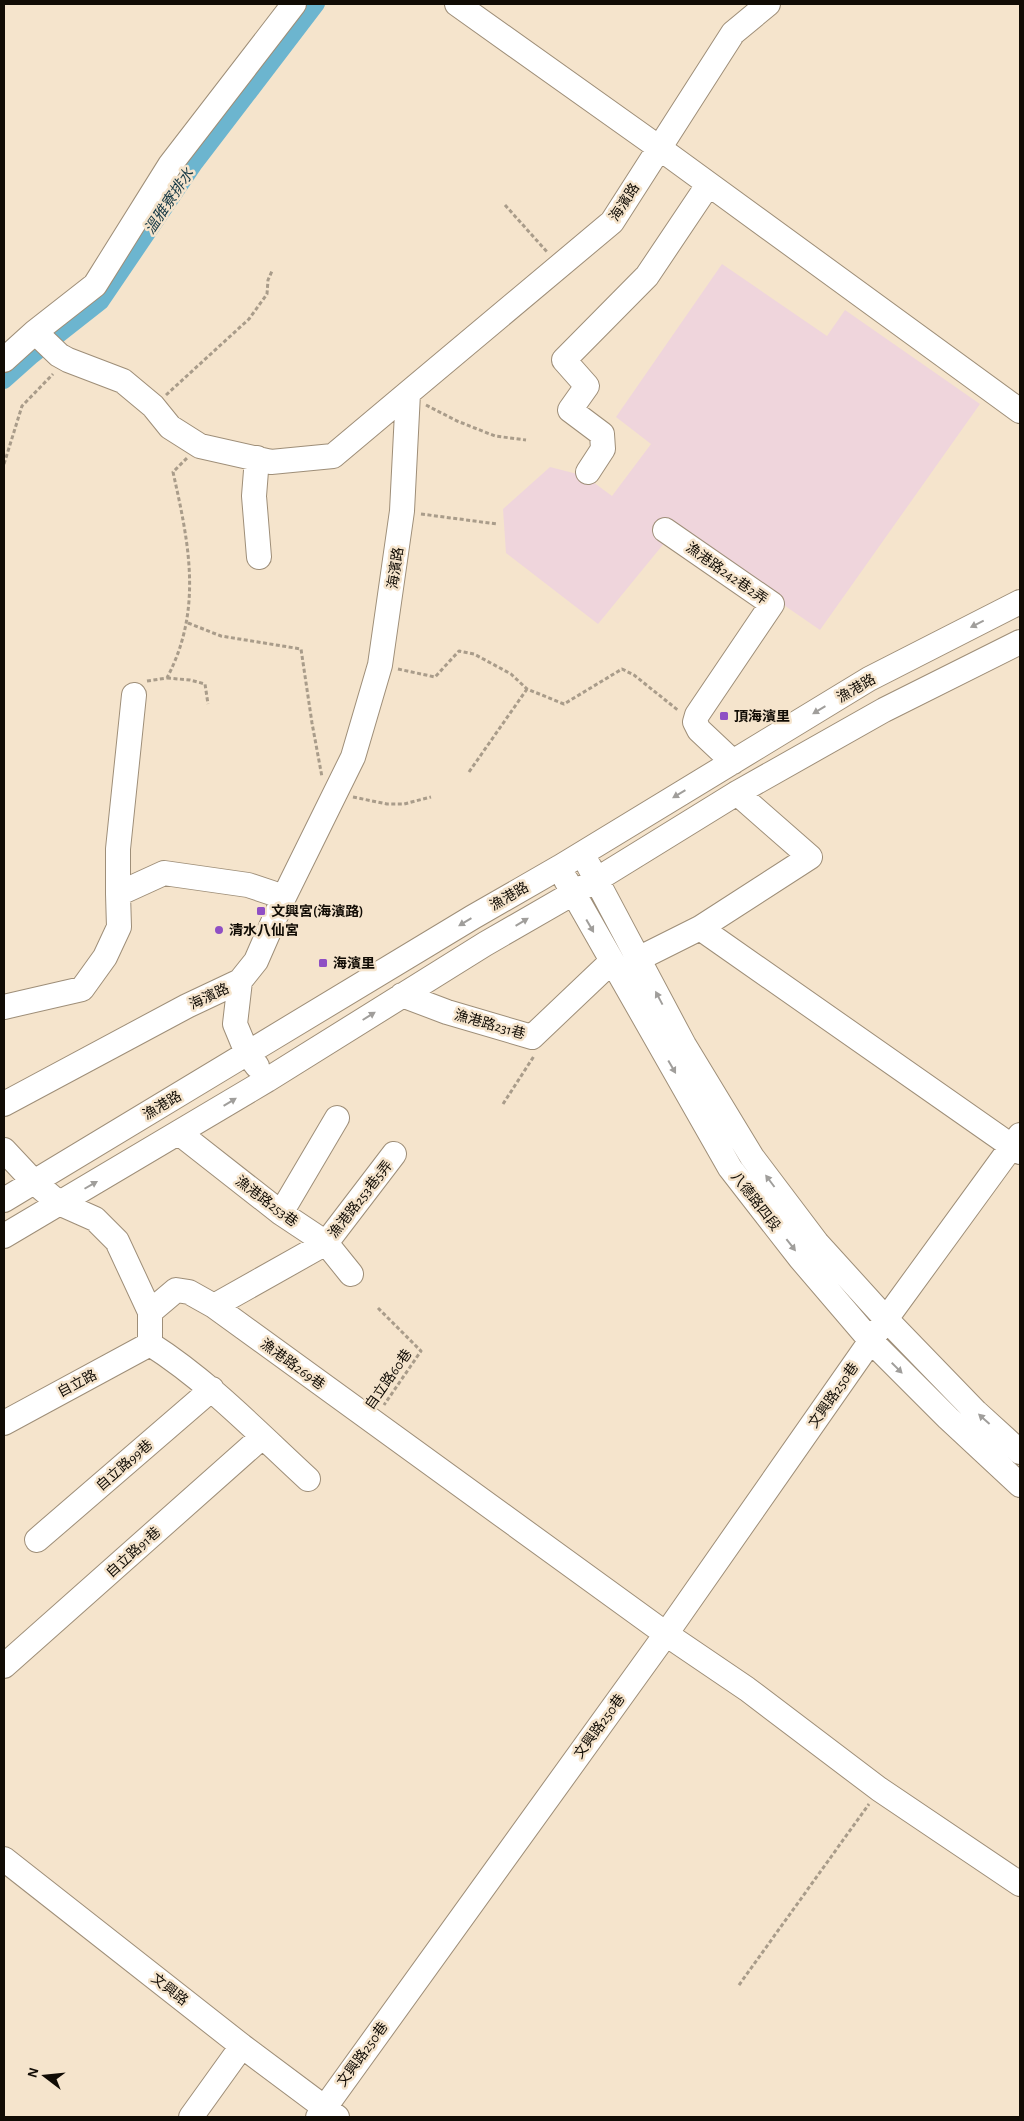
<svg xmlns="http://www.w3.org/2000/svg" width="1024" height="2121" font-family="'Alegreya Sans','Noto Sans TC',sans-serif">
<rect width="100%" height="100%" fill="#f5e4cc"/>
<path fill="#efd5dc" d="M722,264L827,336L845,310L980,404L820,630L675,530L598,624L506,553L503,509L550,467L585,476L612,496L651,444L616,417Z"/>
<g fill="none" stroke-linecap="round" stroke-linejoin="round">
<path stroke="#6cb5cf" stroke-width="16" d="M4,381L31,357L101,302L194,165L317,4"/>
<g stroke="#9e8e78" stroke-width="26">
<path id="minor" d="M457,4L658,147L1020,411
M35,332L59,355L68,360L123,381L153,406L170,427L200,446L271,462L333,456L408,393
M4,360L35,332L95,285L170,165L294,4
M257,458L254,496L259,557
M588,472L603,449L602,434L570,410L587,386L564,360L647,276L708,185
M665,530L772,604L697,715L695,722L699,730L733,762
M589,866L684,1045L752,1157L817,1243L886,1319L976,1412L1020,1452
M566,880L730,1168L800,1258L871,1341L948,1418L1020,1485
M118,894V849L134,695
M700,928L1020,1152
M638,959L700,928L810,857L737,793
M240,981L235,1024L247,1053L257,1066
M402,995L447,1012L532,1037L611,962
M4,1007L82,989L105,957L119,927L118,894L164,873L248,885L284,897
M4,1104L187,1006L240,981L256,961L284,897L353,757L380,665L402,511L408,393L612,222L733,33L768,4
M179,1133L281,1213L326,1243L351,1274
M4,1150L34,1182L59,1203L95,1219L117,1241L150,1312V1344
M4,1200L473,917L560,867L869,679L1020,602
M281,1213L337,1118
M4,1236L267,1080L485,944L596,880L737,793L884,710L1020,642
M214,1306L326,1243L394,1154
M150,1312L176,1290L189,1292L214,1306L666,1634L747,1689L879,1789L1020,1884
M150,1344C208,1381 257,1432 308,1479
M4,1423L150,1344
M37,1540L212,1389
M4,1666L262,1437
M4,1859L242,2046L337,2117
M191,2117L242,2046
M318,2117L666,1634L886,1319L1020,1135"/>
</g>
<path stroke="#a99c8a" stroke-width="3" stroke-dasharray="4 2.5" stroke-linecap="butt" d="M505,205L548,253
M166,395L249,319L267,294L268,280L272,271
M426,405L457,421L495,436L526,440
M4,464L22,406L53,374
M421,514L497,524
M188,623L221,636L301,649L312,723L322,777
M398,669L435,677L459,651L474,654L511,674L527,689L564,704L622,669L634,675L679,711
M167,678L190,680L205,684L208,704
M147,681L167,678C203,609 189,544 173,472L187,458
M469,772L527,689
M353,797L387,804H404L431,797
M503,1104L534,1056
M378,1308L421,1351L384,1405
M739,1985L869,1804"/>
<use href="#minor" stroke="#fff" stroke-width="24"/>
</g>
<defs><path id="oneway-solid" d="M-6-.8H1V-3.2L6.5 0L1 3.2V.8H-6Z" transform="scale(1.25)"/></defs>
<g fill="#a09e9b">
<use href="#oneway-solid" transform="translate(977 624) rotate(153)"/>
<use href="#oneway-solid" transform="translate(819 710) rotate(149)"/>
<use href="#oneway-solid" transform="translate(679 794) rotate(149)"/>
<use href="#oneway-solid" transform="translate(465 922) rotate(149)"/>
<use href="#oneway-solid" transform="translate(522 922) rotate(-31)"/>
<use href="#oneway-solid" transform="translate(590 926) rotate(60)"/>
<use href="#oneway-solid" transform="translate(659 998) rotate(-118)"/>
<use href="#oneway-solid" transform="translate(369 1016) rotate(-32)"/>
<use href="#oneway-solid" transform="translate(672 1067) rotate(60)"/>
<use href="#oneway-solid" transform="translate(230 1102) rotate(-31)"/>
<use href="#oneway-solid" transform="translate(770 1181) rotate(-127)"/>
<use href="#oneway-solid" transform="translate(91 1185) rotate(-30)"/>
<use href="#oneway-solid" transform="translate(791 1245) rotate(52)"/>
<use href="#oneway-solid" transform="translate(897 1368) rotate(45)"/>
<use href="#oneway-solid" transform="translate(984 1419) rotate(-138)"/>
</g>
<g fill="#8f4fc4" stroke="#f5e4cc" stroke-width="2">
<rect x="719" y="711" width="10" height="10" rx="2.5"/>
<rect x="256" y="906" width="10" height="10" rx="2.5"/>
<circle cx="219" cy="930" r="5"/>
<rect x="318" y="958" width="10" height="10" rx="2.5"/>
</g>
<g text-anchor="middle" stroke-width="5" stroke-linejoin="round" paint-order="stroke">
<g font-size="14" fill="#110c05" stroke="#f5e4cc">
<text transform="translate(624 202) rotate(-57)" y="5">海濱路</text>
<text transform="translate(395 568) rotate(-82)" y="5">海濱路</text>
<text transform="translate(727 573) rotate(35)" y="5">漁港路242巷2弄</text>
<text transform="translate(856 688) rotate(-30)" y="5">漁港路</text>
<text transform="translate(509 896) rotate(-30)" y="5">漁港路</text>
<text transform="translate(209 996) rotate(-25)" y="5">海濱路</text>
<text transform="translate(490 1024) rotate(16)" y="5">漁港路231巷</text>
<text transform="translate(162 1105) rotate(-31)" y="5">漁港路</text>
<text transform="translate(360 1199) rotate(-52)" y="5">漁港路253巷5弄</text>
<text transform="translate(267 1201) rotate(37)" y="5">漁港路253巷</text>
<text transform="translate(756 1201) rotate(52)" y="5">八德路四段</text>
<text transform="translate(293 1364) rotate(36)" y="5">漁港路269巷</text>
<text transform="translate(388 1379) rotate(-55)" y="5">自立路60巷</text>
<text transform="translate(77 1383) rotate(-28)" y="5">自立路</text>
<text transform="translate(833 1395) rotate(-55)" y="5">文興路250巷</text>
<text transform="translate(124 1465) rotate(-41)" y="5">自立路99巷</text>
<text transform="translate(133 1552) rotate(-42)" y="5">自立路91巷</text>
<text transform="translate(599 1726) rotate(-54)" y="5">文興路250巷</text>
<text transform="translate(170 1989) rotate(38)" y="5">文興路</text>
<text transform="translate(362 2054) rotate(-54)" y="5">文興路250巷</text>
</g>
<g font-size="14" font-weight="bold" fill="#110c05" stroke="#f5e4cc" text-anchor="start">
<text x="734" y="721">頂海濱里</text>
<text x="271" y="916">文興宮(海濱路)</text>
<text x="229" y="935">清水八仙宮</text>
<text x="333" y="968">海濱里</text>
</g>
<g font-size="15" font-style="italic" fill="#163945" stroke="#f5e4cc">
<text transform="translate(169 201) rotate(-56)" y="5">溫雅寮排水</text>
</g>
</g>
<rect width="1024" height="2121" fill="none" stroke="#110c05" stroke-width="10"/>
<g transform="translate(45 2076) rotate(286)" stroke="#f5e4cc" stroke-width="4" paint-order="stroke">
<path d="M0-4L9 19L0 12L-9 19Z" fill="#110c05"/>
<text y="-8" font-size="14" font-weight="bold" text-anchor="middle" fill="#110c05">N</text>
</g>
</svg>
